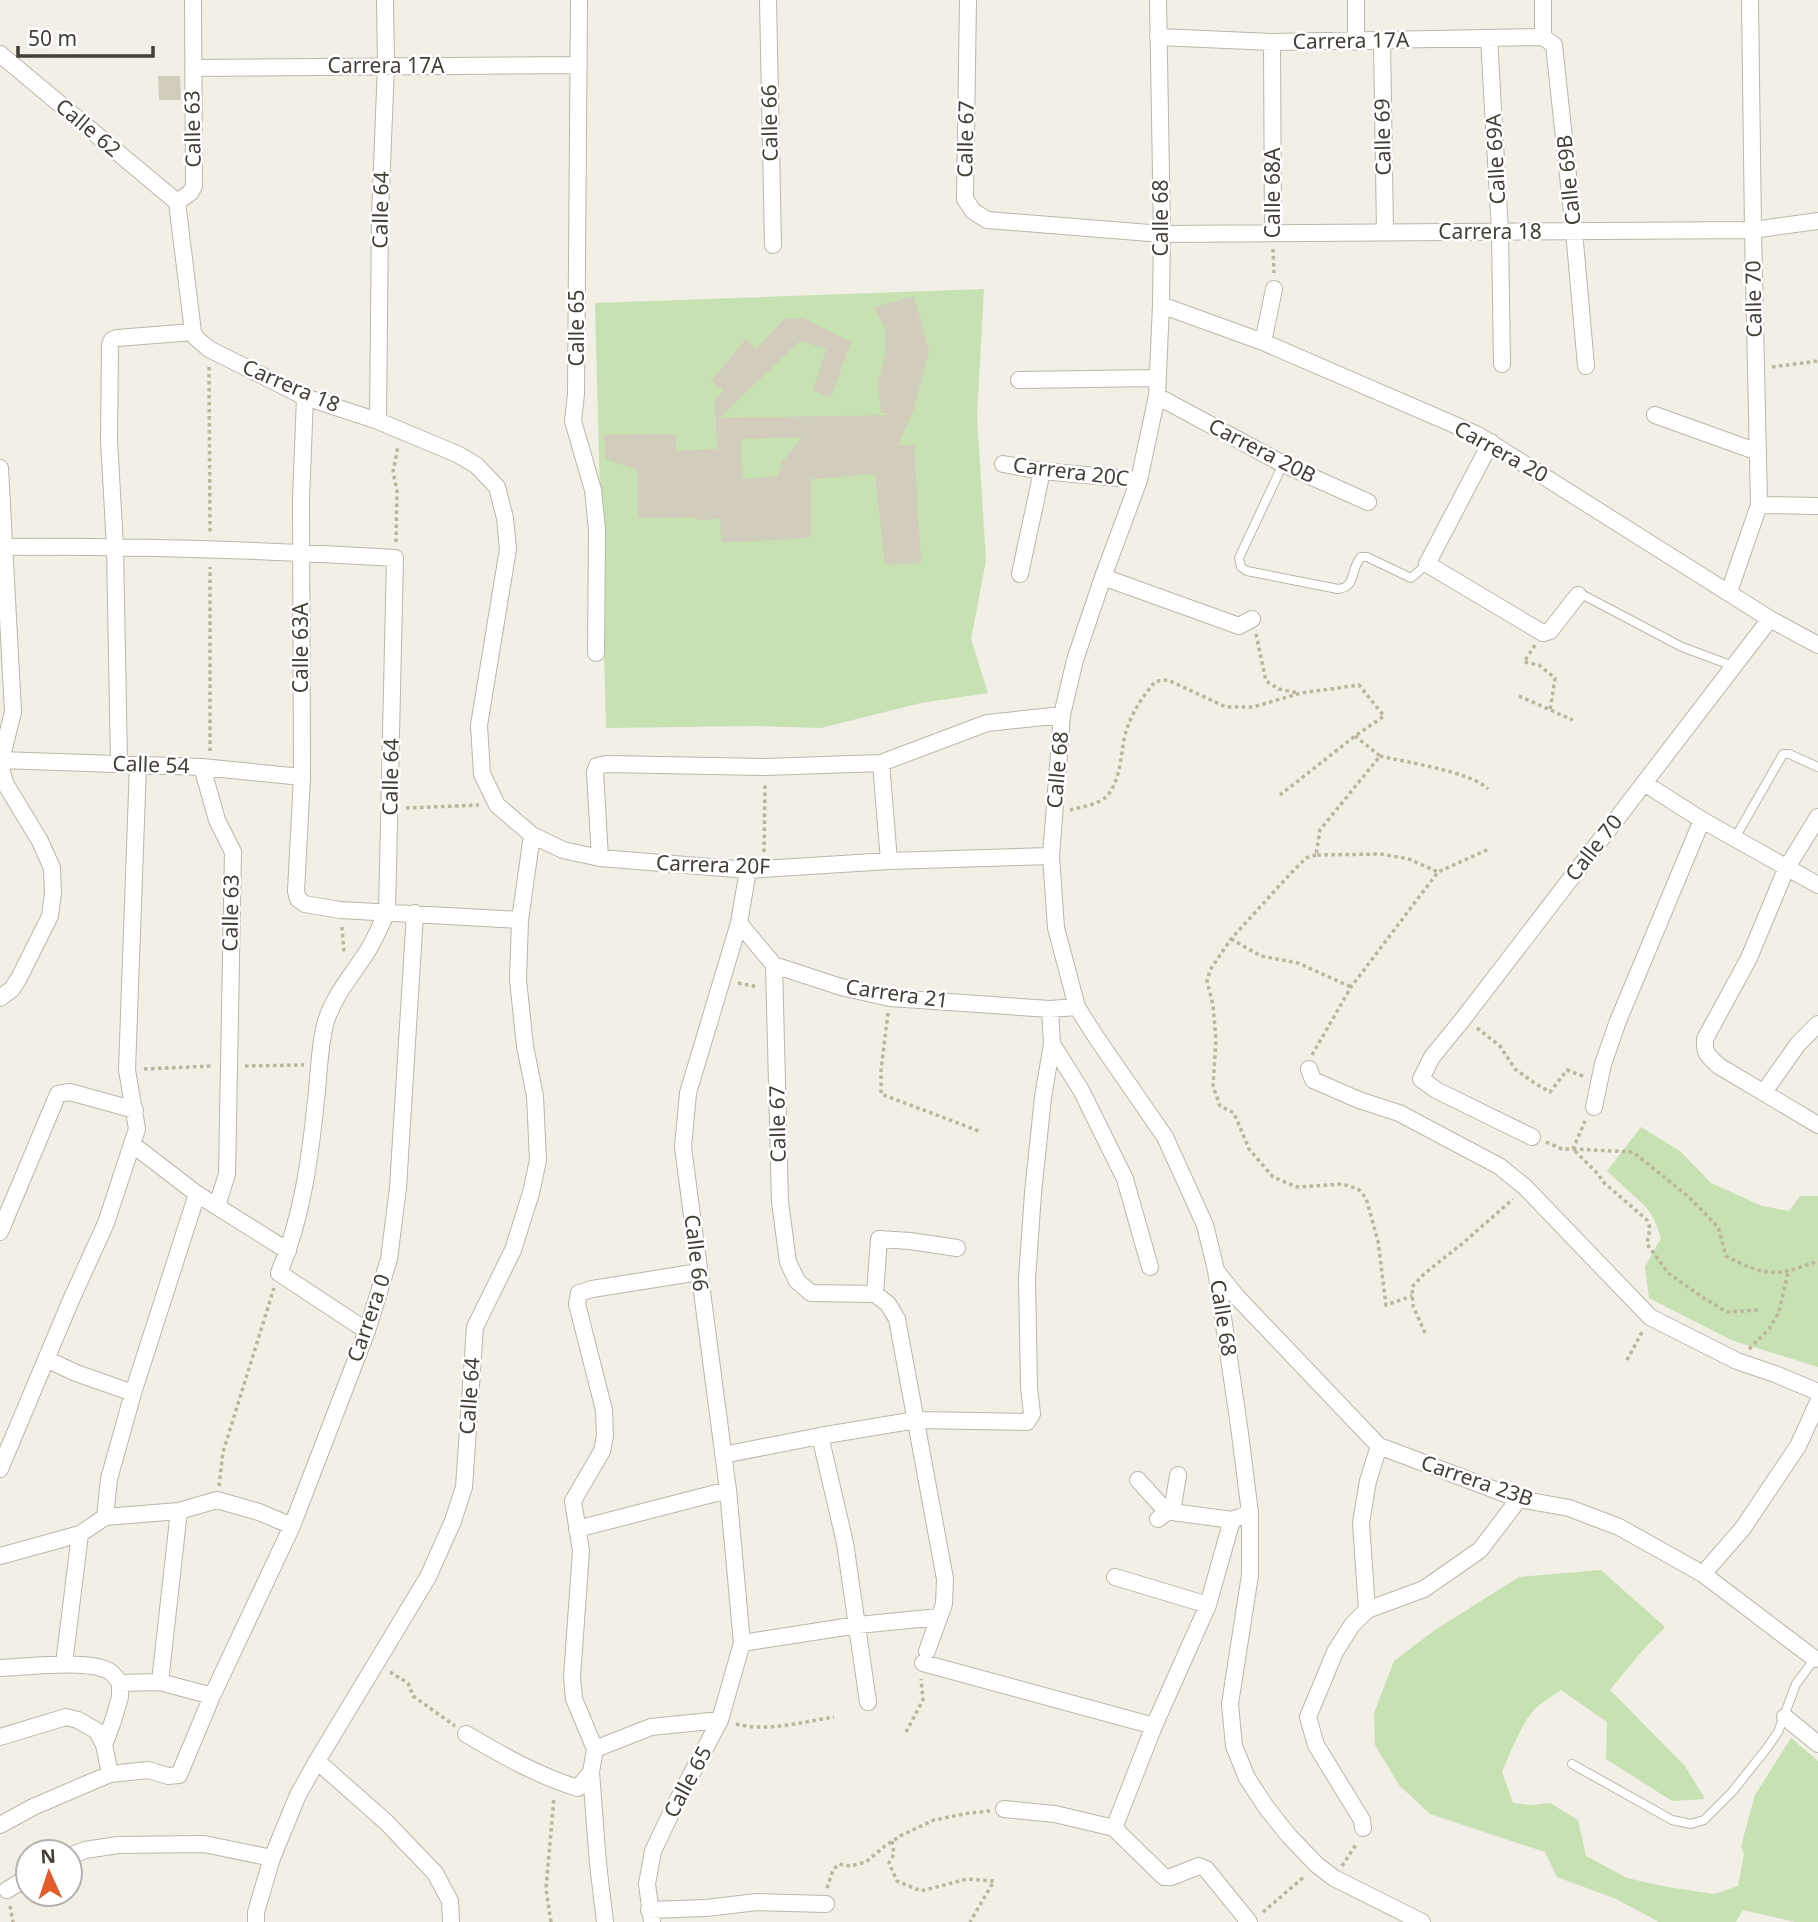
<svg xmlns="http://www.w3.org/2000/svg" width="1818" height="1922" font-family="'Noto Sans',sans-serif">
<rect width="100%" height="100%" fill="#f1efe6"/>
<path fill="#c7e1b2" d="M984,289L977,415L986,561L971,639L988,693L921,703L821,728L756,726L606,728L595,303Z
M1641,1127L1680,1151L1711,1183L1762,1206L1789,1211L1800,1196H1818V1367L1731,1340L1649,1298L1645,1267L1661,1238L1654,1219L1646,1207L1607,1171Z
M1601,1570L1665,1627L1642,1651L1610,1690L1685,1766L1705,1799L1672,1801L1606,1759L1607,1722L1561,1690C1554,1695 1545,1700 1538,1706C1523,1719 1510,1753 1502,1772L1513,1803L1531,1805L1550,1803L1578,1820L1586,1856L1627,1878L1667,1887L1714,1894L1738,1886L1744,1854L1741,1846L1755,1795L1791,1738L1818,1761V1922H1795L1743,1910L1736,1922H1659L1616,1899L1557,1877L1545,1852L1430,1814L1399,1785L1375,1745L1374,1713L1394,1661L1435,1630L1519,1577Z"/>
<path fill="#d1ccbc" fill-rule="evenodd" d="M158,76H180L181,100H159Z
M914,296L929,351L914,408L898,445H914L921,563L885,565L875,474L811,479V537L782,540L721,542L720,519L696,520V517L638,518V470L606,459L604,435L676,434V451L717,449L715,400L723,390L711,381L746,339L756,349L784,319L803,318L851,342L831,397L813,391L826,349L800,341L719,418L892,415L881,412L878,384L885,354V329L875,307ZM802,437L782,462L778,476L743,479L741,439Z"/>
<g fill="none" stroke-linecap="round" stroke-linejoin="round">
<g stroke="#bbb7a9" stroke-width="10">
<path id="lane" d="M1283,464L1239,558L1241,567L1247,571L1338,589C1357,587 1350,569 1361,557H1367L1411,578L1427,564
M1578,595L1585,596L1682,647L1733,666
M1735,838L1783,754H1789L1818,767
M1572,1764L1672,1820L1691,1824L1704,1820L1732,1792L1767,1748L1778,1732L1796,1684L1816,1657"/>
</g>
<g stroke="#bbb7a9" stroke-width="18">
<path id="street" d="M579,0L576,394L573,421L593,490L597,530L596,653
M768,0L773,245
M968,0L965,199L973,211L987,220L1162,234L1753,230L1818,221
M1158,0L1162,234L1161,305L1157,396L1139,480L1103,577L1075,660L1062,715L1051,856L1056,928L1077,1007L1096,1037L1165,1137L1205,1225L1216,1270L1239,1426L1250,1513V1575L1230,1704L1234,1746L1247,1778L1266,1807L1289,1836L1317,1865L1334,1878L1422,1922
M1356,0V42
M1543,0V37
M1158,37L1272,42L1543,37
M1543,37L1554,45L1574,231L1586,366
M1489,38L1500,232L1502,364
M1382,41L1385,232
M1272,42L1273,233
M0,54L177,202
M193,68L579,65
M177,202L193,332L196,338L209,349L305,397L378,421L457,454L476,465L497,487L505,518L508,549L479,725L482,774L497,805L532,835L563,850L600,858L748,870L889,861L1051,856
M177,202L190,193L194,186L193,0
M1161,305L1263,342L1478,435L1770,619L1818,645
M1263,342L1274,289
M1019,380L1156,378
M1157,396L1283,464L1368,502
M305,397L301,500L302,777L296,891L298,899L305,904L340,910L520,920
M1655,415L1758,452
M378,421L380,216L386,65L385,0
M1491,442L1427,564L1543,633L1550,631L1578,595
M1003,464L1042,471L1139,480
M0,468L13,712L1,760L2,773L6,785L40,841L52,868L53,893L50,916L19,978L12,989L0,998
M1759,505L1818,506
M0,547C132,546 264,550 395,558L387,912C380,926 374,942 365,955C351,976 331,1000 325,1025C319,1049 319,1075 316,1100C310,1159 302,1218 279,1273L367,1331
M1020,574L1042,471
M1103,577L1239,626L1252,619
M1729,592L1759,505L1753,230L1750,0
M0,760L202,767L302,777
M119,763L115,547L109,440L110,345L112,340L117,338L193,332
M881,763L889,861
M202,767L217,820L233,852L227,1174L217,1206
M1644,783L1702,820L1818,885
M1818,817L1786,869L1749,958L1705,1039C1704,1054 1708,1056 1719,1066L1818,1125
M600,858L595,772L597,766L606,764L765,767L881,763L987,723L1062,715
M739,923L774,965L841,987L890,998L1050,1009L1077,1007
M774,965L780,1202L788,1262L797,1281L811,1293L875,1294
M1052,1044L1081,1090L1125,1179L1150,1267
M1309,1069L1313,1080L1359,1100L1399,1113L1499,1166L1525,1187L1650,1317L1737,1361L1775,1374L1818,1392
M1764,1092L1798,1044L1818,1024
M1594,1107L1603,1064L1618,1021L1702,820
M1532,1137L1436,1090L1421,1079L1432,1057L1463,1019L1770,619
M132,1144L197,1194L288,1251
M0,1232L58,1094L70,1092L135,1110
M1217,1272L1237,1297L1379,1446L1519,1499L1569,1508L1619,1527L1703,1574L1815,1659
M46,1359L76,1373L133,1393
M820,1436L845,1543L868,1702
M723,1455L820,1436L916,1420L1027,1422L1032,1414L1029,1387L1027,1279L1033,1193L1043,1097L1052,1044L1050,1009
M0,1469L71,1300L106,1223L137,1129L127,1070L138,765
M1138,1480L1167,1512
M1172,1512L1178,1475
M105,1517L109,1479L133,1393L197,1194
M1158,1519L1167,1512H1172L1232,1520
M577,1529L728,1490
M0,1556L80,1534L105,1517L179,1511L217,1500L259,1512L292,1526
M1703,1574L1743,1528L1798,1446L1818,1402
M1115,1577L1208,1605
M1367,1610L1361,1523L1368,1481L1379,1446
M742,1643L858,1625L939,1617
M927,1651L944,1604L945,1579L897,1319L888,1304L875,1294L879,1239L910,1241L957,1248
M923,1663L1154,1726
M64,1664L80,1534
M0,1668C26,1667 87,1659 109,1671C113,1673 117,1679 120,1683L160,1682L212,1696
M160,1682L179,1511
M1785,1717L1818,1744
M466,1734C502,1755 538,1776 578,1788L591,1772
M0,1737L66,1717L78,1720L97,1731L104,1745
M595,1749L651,1727L720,1720
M317,1761L386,1822L435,1873L450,1901L451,1922
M110,1774L104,1745L113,1721L120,1697V1683
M1004,1809L1055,1814L1114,1828L1164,1877H1171L1199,1866L1206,1869L1249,1922
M0,1825L33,1807L110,1774L148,1770L168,1776L179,1775L212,1696L292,1526L367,1331L389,1259L398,1188L415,913
M1114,1828L1154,1726L1208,1605L1232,1520L1250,1513
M1363,1828L1362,1820L1316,1745L1308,1717L1335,1652L1352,1625L1367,1610L1424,1589L1480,1550L1519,1499
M70,1856L85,1850L118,1845L204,1844L272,1858
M7,1890L28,1877
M649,1910L706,1908L757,1902L826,1904
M256,1922V1912L272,1858L298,1795L317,1761L428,1577L453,1521L464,1487L475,1327L513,1250L531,1193L538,1160L535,1096L525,1046L518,980L520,920L532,835
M605,1922L598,1864L591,1772L595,1749L574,1699L572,1677L581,1551L573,1501L602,1451L605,1436L604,1410L577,1304L579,1293L592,1289L699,1272
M652,1922L647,1884L653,1851L673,1809L720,1720L742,1643L728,1490L683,1147L688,1093L739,923L748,870"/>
</g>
<path stroke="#bcb49c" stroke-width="3.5" stroke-dasharray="3.5 3.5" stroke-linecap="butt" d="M1273,249L1274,273
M209,367L210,534
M1772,367L1818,361
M396,542L397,491L393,472L398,446
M1256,634L1266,681L1279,689L1298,693
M1535,645L1524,662L1539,665L1555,678L1550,710
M1519,696L1573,720
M1355,736L1380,756L1320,830L1316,855L1381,854L1409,859L1438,872
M210,751V567
M1380,756C1405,762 1472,772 1488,789
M406,808L479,805
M1070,810C1081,807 1097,805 1106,797C1124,778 1119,746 1129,723C1135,708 1145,693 1156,681L1168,680L1226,707H1253L1301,693L1359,685L1384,716L1355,736L1280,795
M764,852L765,783
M1316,855L1306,858L1290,874L1231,939L1210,970L1207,981L1213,1005L1216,1040L1213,1086L1220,1106L1234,1113L1249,1149L1273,1177L1297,1187L1342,1184L1358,1189L1366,1198L1378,1241L1386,1305L1412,1296
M342,927L344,954
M1231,939L1261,956L1298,963L1351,987
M738,983L758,987
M888,1013L881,1070V1094L979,1131
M1477,1028L1500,1046L1515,1069L1536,1084L1550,1092L1567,1070L1585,1077
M1312,1055L1351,987L1438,872L1489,849
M245,1066L304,1065
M144,1069L213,1066
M1546,1142L1562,1149H1573L1585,1121
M1573,1149L1633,1152L1689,1197L1718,1227L1726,1256C1767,1277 1775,1277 1818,1261
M1575,1151L1599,1175L1602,1181L1647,1220L1650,1228L1647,1244L1668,1273L1705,1299L1727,1312L1759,1310
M1425,1333L1413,1306L1412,1287L1424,1274L1463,1243L1513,1199
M1749,1349L1769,1329L1779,1312L1788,1272
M1627,1360L1642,1332
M219,1486L223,1452L274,1288
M390,1672L408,1683L413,1696L455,1726
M736,1724C767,1732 803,1722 834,1717
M906,1732L923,1700L921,1679
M892,1841L894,1854L889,1863L897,1881L921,1891L967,1879L994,1881L970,1922
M1342,1866L1357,1843
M827,1888L833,1870L839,1864L850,1866L866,1862L885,1846L902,1835L934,1820L969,1813L990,1811
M10,1906L13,1922
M1263,1912L1305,1876
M551,1922L546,1889L554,1797"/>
<use href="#lane" stroke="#fff" stroke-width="8"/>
<use href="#street" stroke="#fff" stroke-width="16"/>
</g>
<g text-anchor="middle" stroke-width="5" stroke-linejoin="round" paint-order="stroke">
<g font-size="21" fill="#433f36" stroke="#fff">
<text transform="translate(1351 41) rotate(-1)" y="7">Carrera 17A</text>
<text x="386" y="73">Carrera 17A</text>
<text transform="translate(770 123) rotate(-91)" y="7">Calle 66</text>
<text transform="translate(88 128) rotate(40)" y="7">Calle 62</text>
<text transform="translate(193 129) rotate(-91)" y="7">Calle 63</text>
<text transform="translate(1383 137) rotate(-91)" y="7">Calle 69</text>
<text transform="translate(966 139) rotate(-89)" y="7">Calle 67</text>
<text transform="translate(1496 159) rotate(-93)" y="7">Calle 69A</text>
<text transform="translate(1569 180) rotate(-96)" y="7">Calle 69B</text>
<text transform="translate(1273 193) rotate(-90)" y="7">Calle 68A</text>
<text transform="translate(381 210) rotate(-89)" y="7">Calle 64</text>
<text transform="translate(1161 218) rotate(-90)" y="7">Calle 68</text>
<text x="1490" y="239">Carrera 18</text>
<text transform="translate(1754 299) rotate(-91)" y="7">Calle 70</text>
<text transform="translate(577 328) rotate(-90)" y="7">Calle 65</text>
<text transform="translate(291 386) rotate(23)" y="7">Carrera 18</text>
<text transform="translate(1262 451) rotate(27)" y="7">Carrera 20B</text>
<text transform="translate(1501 452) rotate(29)" y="7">Carrera 20</text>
<text transform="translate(1071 472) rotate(7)" y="7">Carrera 20C</text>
<text transform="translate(301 648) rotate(-90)" y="7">Calle 63A</text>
<text transform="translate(151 765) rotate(2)" y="7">Calle 54</text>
<text transform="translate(1058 770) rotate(-85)" y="7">Calle 68</text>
<text transform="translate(391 777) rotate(-89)" y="7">Calle 64</text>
<text transform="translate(1594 848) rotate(-52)" y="7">Calle 70</text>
<text transform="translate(713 865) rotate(2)" y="7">Carrera 20F</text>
<text transform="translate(231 913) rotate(-89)" y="7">Calle 63</text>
<text transform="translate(897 994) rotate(8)" y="7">Carrera 21</text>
<text transform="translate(778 1124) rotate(-91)" y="7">Calle 67</text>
<text transform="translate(696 1253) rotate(83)" y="7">Calle 66</text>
<text transform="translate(369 1318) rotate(-71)" y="7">Carrera 0</text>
<text transform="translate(1223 1318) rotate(81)" y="7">Calle 68</text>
<text transform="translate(470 1396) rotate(-86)" y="7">Calle 64</text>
<text transform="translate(1477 1481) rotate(19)" y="7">Carrera 23B</text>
<text transform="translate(688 1782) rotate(-62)" y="7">Calle 65</text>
</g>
</g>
<g transform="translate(49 1873) rotate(357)"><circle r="33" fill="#ffffff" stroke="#b4b2af" stroke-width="2"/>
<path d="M0-5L12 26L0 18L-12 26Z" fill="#e45c2a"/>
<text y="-10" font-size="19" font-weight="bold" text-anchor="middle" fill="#433f36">N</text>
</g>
<path d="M18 46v10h135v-10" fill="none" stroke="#433f36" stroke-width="3.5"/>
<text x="28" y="46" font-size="21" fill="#433f36" stroke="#ffffff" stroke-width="5" paint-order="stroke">50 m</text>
</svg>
